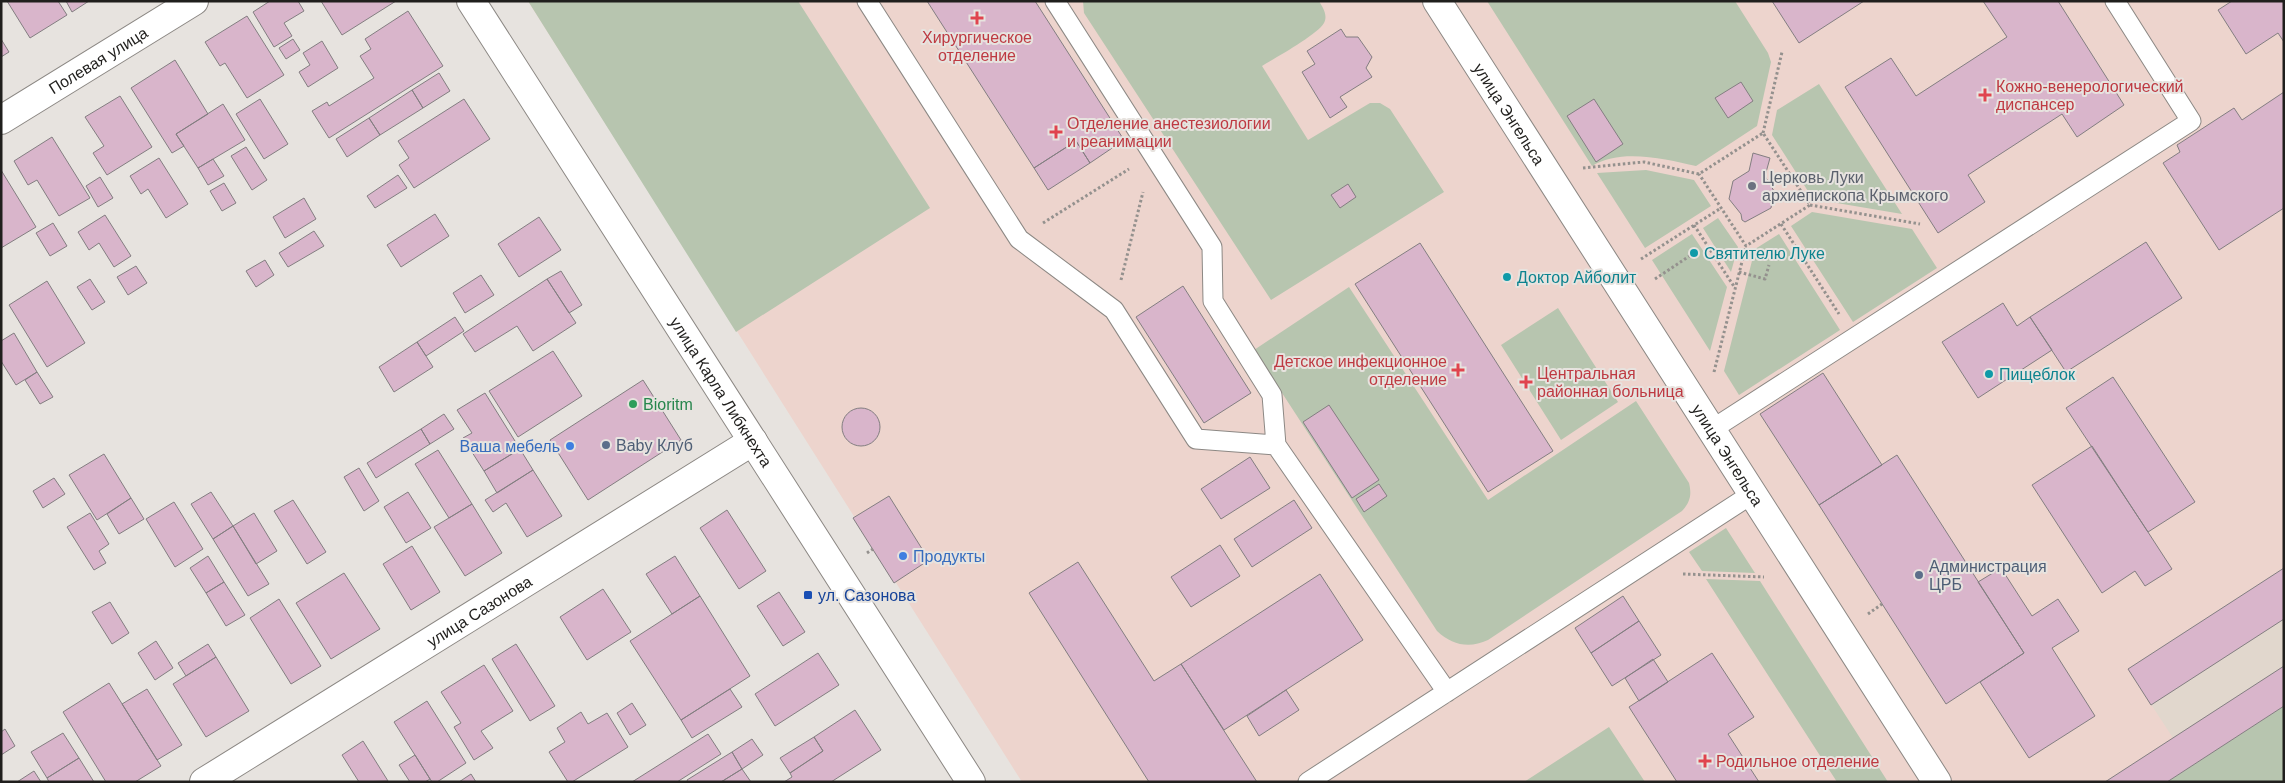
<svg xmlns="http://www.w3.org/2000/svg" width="2285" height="783" font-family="Arial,sans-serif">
<rect width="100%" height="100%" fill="#e7e3df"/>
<path fill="#e1d7cd" d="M2284,568V706L2167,782H2105L2172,738L2128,669Z"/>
<path fill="#edd4cd" d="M528,1H2284V568L2128,669L2173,738L2105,782H1022Z"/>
<path fill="#b7c5af" d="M528,1H798L930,208L736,332Z
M1083,1H1319C1323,8 1328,15 1324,23C1317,35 1275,58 1262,66L1308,140L1370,103H1380L1390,109L1444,192L1271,300L1084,13Z
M1487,1H1735L1768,53L1771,62L1757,126L1696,166C1665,159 1621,148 1592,166Z
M1819,84L1902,214L1813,199L1772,135L1777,110Z
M1646,170L1694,180L1711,206L1645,248L1597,173Z
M1812,212L1912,229L1937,268L1853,322L1791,226Z
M1718,218L1738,247L1731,272L1703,228Z
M1692,234L1727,287L1710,351L1652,260Z
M1779,234L1840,330L1739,395L1724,371L1755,249Z
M1349,287L1488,500L1636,401L1689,483C1692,495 1690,502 1682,511L1488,640C1469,649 1452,645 1437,631L1254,350Z
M1558,308L1618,402L1561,440L1501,345Z
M1726,528L1755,573L1702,571L1689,552Z
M1706,579L1760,581L1888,782H1837Z
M2284,706V782H2167Z
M1609,727L1645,782H1524Z"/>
<path fill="#d9b5cb" stroke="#837e81" d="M7,1H58L67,15L30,38Z
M66,1H89L72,12Z
M270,1H298L304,11L284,23L292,36L274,47L253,12Z
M321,1H396L342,35Z
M927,1H1035L1124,140L1090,163L1076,141L1034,168Z
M1772,1H1864L1799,43Z
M1983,1H2058L2124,105L2077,137L2062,114L1968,175L1985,202L1938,233L1845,87L1891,58L1916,96L2007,37Z
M2232,1H2284V42L2278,33L2246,54L2218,10Z
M408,11L443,66L329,138L312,111L327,102L329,106L374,78L360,56L371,49L365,39Z
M247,16L284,75L247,98L225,63L220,66L205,42Z
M1341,29L1346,37H1358L1372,57L1366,68L1372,77L1340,97L1347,107L1330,118L1302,72L1315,64L1307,51Z
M1,39L9,52L1,57Z
M293,39L300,50L286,59L279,48Z
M322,41L338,68L308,87L299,72L310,65L303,53Z
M175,60L208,114L176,134L184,146L172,153L131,88Z
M439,73L450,91L423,108L412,90Z
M1741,82L1753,101L1728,118L1715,98Z
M412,90L423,108L380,135L369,118Z
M2284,92V208L2219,250L2163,163L2180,152L2177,145L2234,108L2242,120Z
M120,96L152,147L107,175L93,153L104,146L85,117Z
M260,99L288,144L264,159L236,114Z
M464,99L490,139L414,188L399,165L409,158L398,141Z
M1594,99L1623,144L1596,162L1567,116Z
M223,104L245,140L198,168L176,134Z
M369,118L380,135L347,157L336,139Z
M52,137L90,198L59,216L37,180L28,185L14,161Z
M1076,141L1090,163L1048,190L1034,168Z
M246,147L267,180L252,190L231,156Z
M1753,153L1770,158L1765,176L1774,191L1771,208L1745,222L1742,220L1741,214L1729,199L1733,181L1749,171Z
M159,158L188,204L166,218L148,189L141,194L130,176Z
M213,159L224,176L208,185L198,168Z
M1,170L36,227L1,248Z
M398,175L407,188L375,208L367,196Z
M100,177L113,198L98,207L86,186Z
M224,183L236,203L222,211L210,191Z
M1348,184L1356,197L1340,208L1331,195Z
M304,198L316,219L285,238L273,217Z
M435,214L449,236L401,267L387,245Z
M105,215L131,256L114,267L99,243L89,250L78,232Z
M539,217L561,250L519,277L498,244Z
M53,223L67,246L50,256L36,233Z
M314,231L324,246L288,267L279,253Z
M2146,242L2182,298L2066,372L2030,317Z
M1420,243L1553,451L1488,492L1355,284Z
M265,260L274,275L256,287L246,271Z
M136,266L147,283L128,295L117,277Z
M561,271L582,305L569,313L547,279Z
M481,275L494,295L465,313L453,293Z
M90,279L105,302L92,310L77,287Z
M547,279L576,323L533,351L517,326L475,352L463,334Z
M47,281L85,343L47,367L9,305Z
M1183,286L1251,393L1204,423L1136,317Z
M2003,303L2017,326L2030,317L2052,350L1978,398L1942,342Z
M455,317L464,331L426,356L417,342Z
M14,333L37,372L16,385L1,361V341Z
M417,342L433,367L394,392L379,367Z
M553,351L582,396L518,437L489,391Z
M37,372L53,397L40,404L25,380Z
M1823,373L1882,465L1819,505L1760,414Z
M2113,377L2195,502L2148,532L2066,408Z
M643,380L681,440L588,500L550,440Z
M485,393L520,449L484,471L463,438L472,433L457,410Z
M1329,405L1379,480L1352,498L1303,422Z
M842 427a19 19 0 1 1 38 0a19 19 0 1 1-38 0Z
M444,414L454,429L430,444L421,429Z
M421,429L430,444L376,478L367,463Z
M2092,446L2172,569L2145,586L2135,571L2102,593L2032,485Z
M520,449L533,470L497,493L484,471Z
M438,450L472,504L449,518L415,464Z
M104,454L131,498L97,520L69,475Z
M1897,455L2024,653L1946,704L1819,505Z
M1250,457L1270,488L1221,519L1201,489Z
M359,468L379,501L364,511L344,477Z
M533,470L562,516L527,537L506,503L493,512L485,500Z
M54,478L65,494L43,508L33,491Z
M1379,484L1387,496L1364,512L1356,499Z
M211,492L233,526L213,539L191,504Z
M408,492L431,528L406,543L384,507Z
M889,496L929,560L894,583L853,518Z
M131,498L144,519L119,534L107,514Z
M293,500L326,552L307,564L274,511Z
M1294,500L1312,528L1252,567L1234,539Z
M174,502L203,549L175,567L146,519Z
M472,504L502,553L465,576L434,527Z
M727,510L766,571L739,589L700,528Z
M90,513L109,544L99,551L106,563L94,570L67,527Z
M254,513L277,551L256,564L233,526Z
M233,526L269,584L248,596L213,539Z
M1220,545L1240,576L1191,607L1171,577Z
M412,546L440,592L411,610L383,564Z
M208,556L224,582L206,593L190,568Z
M675,556L700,596L672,614L646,574Z
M1078,562L1154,681L1181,664L1257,782H1149L1029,593Z
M2001,568L2032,616L2058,599L2079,631L2052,648L2095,716L2029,758L1980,682L2024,653L1978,582Z
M2284,568V619L2151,705L2128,669Z
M344,573L380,629L331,659L296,603Z
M1320,574L1363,640L1224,730L1181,664Z
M224,582L245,615L226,626L206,593Z
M603,589L631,632L587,660L560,617Z
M779,592L805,632L783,646L757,606Z
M700,596L750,676L681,720L630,641Z
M1623,596L1639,621L1591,653L1575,628Z
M279,599L321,666L291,684L250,618Z
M110,602L129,633L112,644L92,612Z
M1639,621L1661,655L1612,686L1591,653Z
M156,641L173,668L155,680L138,653Z
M208,644L216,657L186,676L178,663Z
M516,644L555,706L530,721L492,659Z
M818,653L839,685L775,726L755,694Z
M1712,653L1754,717L1728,734L1759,782H1677L1629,707Z
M216,657L249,711L206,737L173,684Z
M1653,659L1668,682L1639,701L1625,678Z
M484,665L513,711L481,731L493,748L474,760L454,727L461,723L441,692Z
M2284,666V706L2167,782H2105Z
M109,683L161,766L135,782H106L63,712Z
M147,689L182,745L157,760L122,704Z
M730,689L742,707L692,738L681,720Z
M1286,690L1299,710L1259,736L1247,716Z
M427,701L466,763L437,782H432L394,722Z
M632,703L646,725L630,735L617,713Z
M855,710L881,750L831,782H784L792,777L790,773L823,751L814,737Z
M581,712L588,724L607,713L628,747L572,782H568L549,752L565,742L557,728Z
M5,729L15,746L1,755V732Z
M63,733L79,758L47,778L31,752Z
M708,734L721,754L677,782H632Z
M814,737L823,751L790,773L780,758Z
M752,739L763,755L742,769L732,752Z
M363,741L388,781L359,782L342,755Z
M732,752L742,769L721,782H688L687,780Z
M415,755L430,779L425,782H410L399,765Z
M79,758L94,782H49L47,778Z
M742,769L751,782H721Z
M34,771L41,782H17Z
M471,774L476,782H459Z"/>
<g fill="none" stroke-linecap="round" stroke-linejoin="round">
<g stroke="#8c8884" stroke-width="21">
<path id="lane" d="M867,1L1019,239L1114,310L1196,439L1276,445L1447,692
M1055,1L1212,247L1213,301L1272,395L1276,445
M1711,430L2191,121L2115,1
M1308,782L1752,494"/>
</g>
<g stroke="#8c8884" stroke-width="30">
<g id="street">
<path id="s1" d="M1437,1L1937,782"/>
<path id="s2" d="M1,120L194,1"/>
<path id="s3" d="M204,782L753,441"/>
</g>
</g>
<g stroke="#8c8884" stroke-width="30">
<g id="secondary">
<path id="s4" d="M471,1L971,782"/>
</g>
</g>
<path stroke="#94918e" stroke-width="3" stroke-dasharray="2.5 2.5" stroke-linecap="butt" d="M1763,133L1782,52
M1583,168L1644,162L1699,174L1763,133L1810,205L1746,246L1699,174
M1810,205L1920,224
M1043,223L1129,169
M1781,224L1839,314
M1694,225L1735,288
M1641,259L1721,208
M1739,272L1765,279L1769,265
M1655,279L1694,253
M1121,280L1143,192
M1714,372L1746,246
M867,553L873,549
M1683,574L1764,577
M1868,614L1882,604"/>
<use href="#lane" stroke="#fff" stroke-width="19"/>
<use href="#street" stroke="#fff" stroke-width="28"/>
<use href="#secondary" stroke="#fff" stroke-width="28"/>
</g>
<g fill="#e0444e" stroke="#e7e3df" stroke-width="2">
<path d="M974.5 10.5h5v5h5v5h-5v5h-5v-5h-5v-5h5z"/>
<path d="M1982.5 87.5h5v5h5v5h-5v5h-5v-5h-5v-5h5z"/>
<path d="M1053.5 124.5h5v5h5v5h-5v5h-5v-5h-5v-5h5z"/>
<path d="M1455.5 362.5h5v5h5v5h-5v5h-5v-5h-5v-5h5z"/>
<path d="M1523.5 374.5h5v5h5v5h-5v5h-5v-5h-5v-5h5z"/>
<path d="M1702.5 753.5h5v5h5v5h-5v5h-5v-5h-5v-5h5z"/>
</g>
<circle fill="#6b7280" stroke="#e7e3df" stroke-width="2" cx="1752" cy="186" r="5"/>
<g fill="#0f9aa8" stroke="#e7e3df" stroke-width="2">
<circle cx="1694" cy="253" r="5"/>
<circle cx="1507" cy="277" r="5"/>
<circle cx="1989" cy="374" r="5"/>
</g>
<circle fill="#2e9e5b" stroke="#e7e3df" stroke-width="2" cx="633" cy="404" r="5"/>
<g fill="#5c6f8a" stroke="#e7e3df" stroke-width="2">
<circle cx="606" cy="445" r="5"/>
<circle cx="1919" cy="575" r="5"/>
</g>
<g fill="#3f7fe0" stroke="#e7e3df" stroke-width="2">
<circle cx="570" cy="446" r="5"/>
<circle cx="903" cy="556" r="5"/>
</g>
<rect fill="#1a4fb4" stroke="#e7e3df" stroke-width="2" x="803" y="590" width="10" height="10" rx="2.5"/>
<g text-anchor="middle" stroke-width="4" stroke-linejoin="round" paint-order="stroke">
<g font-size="16" fill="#be3a42" stroke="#e7e3df" text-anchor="start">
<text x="977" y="43" text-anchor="middle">Хирургическое<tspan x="977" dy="18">отделение</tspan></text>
<text x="1996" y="92">Кожно-венерологический<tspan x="1996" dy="18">диспансер</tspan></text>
<text x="1067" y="129">Отделение анестезиологии<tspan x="1067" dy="18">и реанимации</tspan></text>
<text x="1447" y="367" text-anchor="end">Детское инфекционное<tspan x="1447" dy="18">отделение</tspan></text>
<text x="1537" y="379">Центральная<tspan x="1537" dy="18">районная больница</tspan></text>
<text x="1716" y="767">Родильное отделение</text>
</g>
<g font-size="16" fill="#201f1d" stroke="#e7e3df">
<text dy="6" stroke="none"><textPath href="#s2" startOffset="114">Полевая улица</textPath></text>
<text dy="6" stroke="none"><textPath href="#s1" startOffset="134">улица Энгельса</textPath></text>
<text dy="6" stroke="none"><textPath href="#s4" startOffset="464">улица Карла Либкнехта</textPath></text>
<text dy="6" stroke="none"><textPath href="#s1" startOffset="539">улица Энгельса</textPath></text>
<text dy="6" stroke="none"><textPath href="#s3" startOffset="324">улица Сазонова</textPath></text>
</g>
<g font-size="16" fill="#5b616d" stroke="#e7e3df" text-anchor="start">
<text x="1762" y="183">Церковь Луки<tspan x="1762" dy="18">архиепископа Крымского</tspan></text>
</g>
<g font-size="16" fill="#0d838f" stroke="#e7e3df" text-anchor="start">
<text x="1704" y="259">Святителю Луке</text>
<text x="1517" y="283">Доктор Айболит</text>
<text x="1999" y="380">Пищеблок</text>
</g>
<g font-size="16" fill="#27864d" stroke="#e7e3df" text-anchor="start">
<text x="643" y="410">Bioritm</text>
</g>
<g font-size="16" fill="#4e5e75" stroke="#e7e3df" text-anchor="start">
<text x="616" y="451">Baby Клуб</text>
<text x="1929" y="572">Администрация<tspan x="1929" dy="18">ЦРБ</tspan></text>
</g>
<g font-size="16" fill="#366cbe" stroke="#e7e3df" text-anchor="end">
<text x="560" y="452">Ваша мебель</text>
<text x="913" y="562" text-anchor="start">Продукты</text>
</g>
<g font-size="16" fill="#164399" stroke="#e7e3df" text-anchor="start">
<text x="818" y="601">ул. Сазонова</text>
</g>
</g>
<rect width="2285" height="783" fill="none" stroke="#201f1d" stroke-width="5"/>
</svg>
